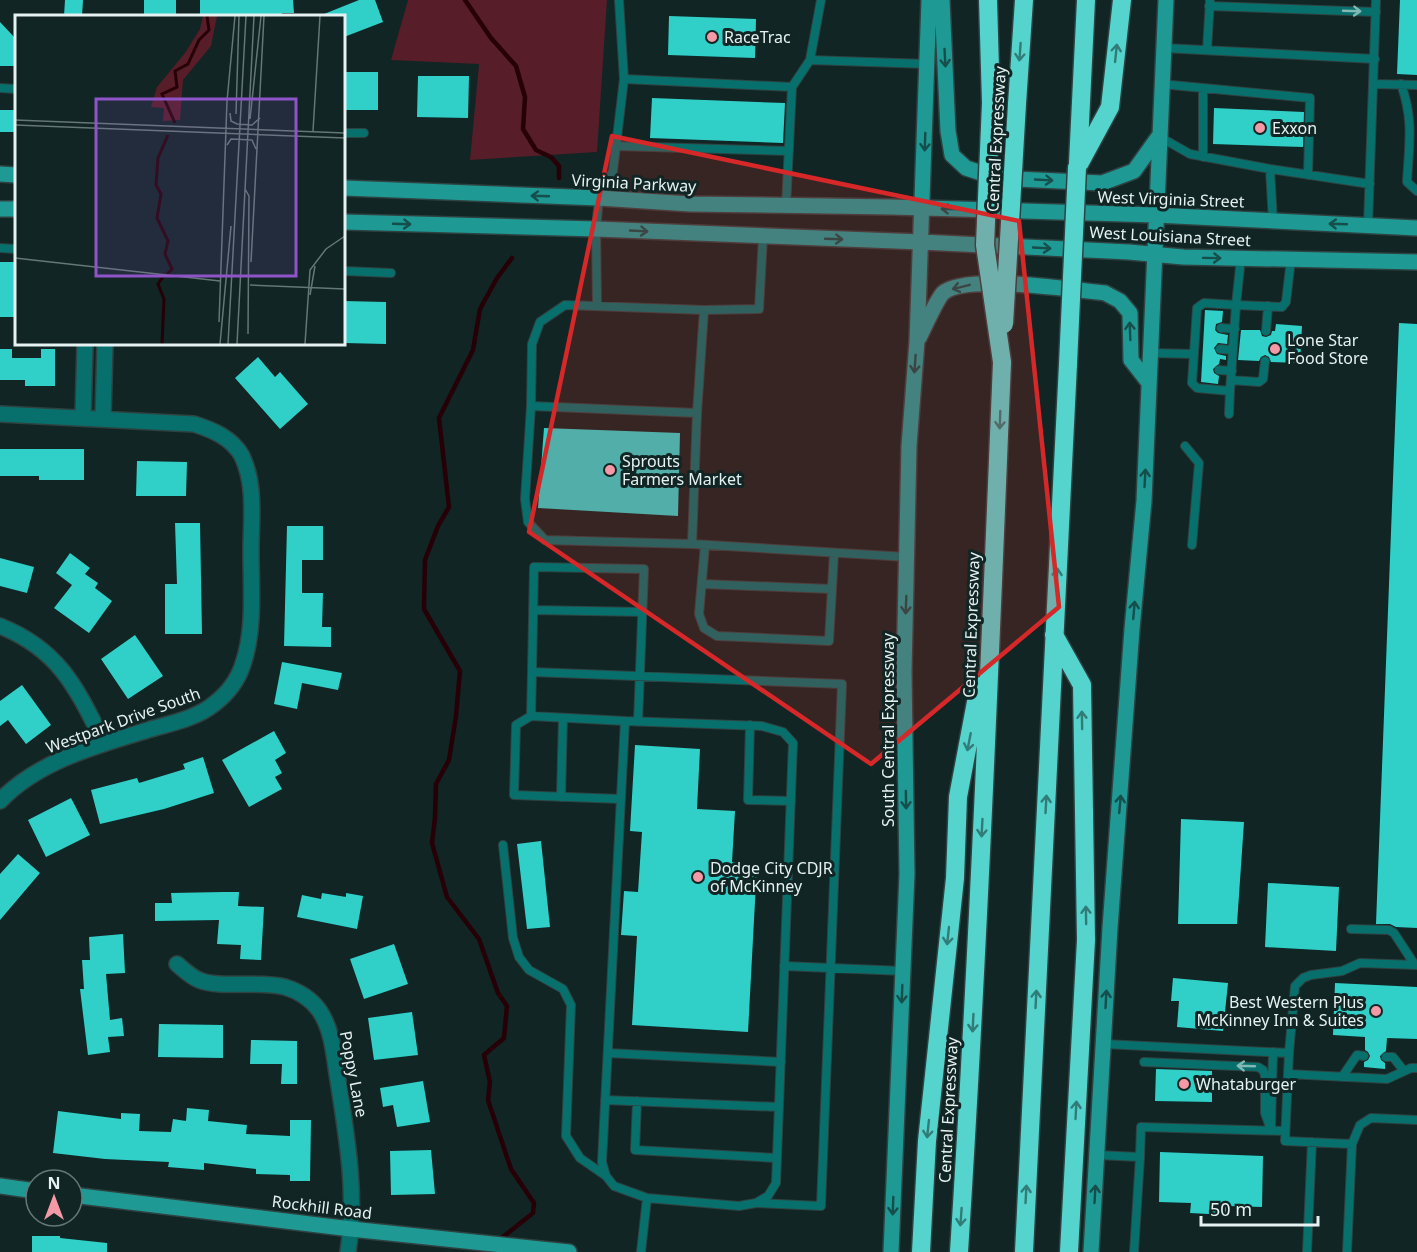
<svg xmlns="http://www.w3.org/2000/svg" width="1417" height="1252" font-family="'Noto Sans',sans-serif">
<rect width="100%" height="100%" fill="#102524"/>
<path fill="#571d28" d="M408,0H607L597,152L470,160L479,64L391,60Z"/>
<g fill="none" stroke-linecap="round" stroke-linejoin="round">
<path stroke="#260006" stroke-width="4.5" d="M465,0L491,38L516,66L525,97L523,129L536,150L551,157L559,166V178
M499,1240L533,1213L534,1203L511,1169L488,1100L490,1082L484,1055L504,1038L507,1006L498,993L479,939L447,897L432,843L435,818L436,784L449,760L456,716L460,671L424,609L425,560L438,526L449,507L439,418L473,350L480,309L497,278L512,258"/>
</g>
<path fill="#30d0c9" d="M65,0H83L82,16H64Z
M144,0H176V16H144Z
M200,0H293L294,13H282V16H200Z
M359,0H375L383,22L344,37V16H319Z
M1400,0H1417V75L1397,74Z
M669,16L756,19L755,58L668,55Z
M0,22L16,39V66H0Z
M344,72H378V110H344Z
M418,76H469L468,118L417,117Z
M652,98L785,103L783,143L650,138Z
M1214,108L1304,112L1303,147L1213,144Z
M0,110H16V132H0Z
M0,262H16V317H0Z
M344,301L386,302V344L344,343Z
M1205,310L1223,311L1222,322L1216,324L1215,330L1218,333L1228,335L1227,344L1218,343L1214,348L1217,354L1226,356V360L1220,359L1219,364L1213,369L1214,373L1219,376L1218,384L1201,382Z
M1399,323L1417,324V928L1396,927L1390,924H1376Z
M1276,324L1302,326L1300,363L1271,362L1269,357L1265,355L1261,357L1259,361L1238,360L1241,330H1260L1262,336L1266,337L1271,335L1272,331H1275Z
M0,349H12V358H41V349H55V386H25V380H0Z
M258,357L275,377L280,372L308,404L280,429L235,378Z
M544,428L680,433L678,516L538,508Z
M0,449H84V480H39V476H0Z
M137,461L187,462L186,496H136Z
M175,523H200L202,634H165V584H177Z
M287,526H323V560H302V593H323L322,627H331V647L284,646Z
M70,553L90,568L85,574L98,583L95,588L112,601L89,633L54,608L72,585L56,573Z
M0,558L34,567L27,593L0,586Z
M135,635L163,676L128,699L101,659Z
M282,662L342,673L338,690L302,683L297,709L274,704Z
M22,685L51,725L26,744L8,720L0,726V701Z
M274,731L286,753L275,760L282,773L275,777L282,789L249,807L222,760Z
M635,745L700,749L697,809L735,811L732,862L757,864L748,1032L632,1025L637,936L621,935L624,891L638,892L642,832L630,831Z
M203,757L214,793L164,809L100,824L91,790L137,778L139,783L185,769L183,764Z
M71,798L90,835L46,857L28,820Z
M1181,819L1244,822L1237,924H1178Z
M541,841L550,927L527,929L517,844Z
M18,854L40,873L0,920V874Z
M1268,883L1339,887L1336,951L1265,947Z
M223,892H239L238,906L264,907L261,960L240,959L241,945L217,944L219,920L155,921V903H172L171,893Z
M322,893L346,897V893L363,896L357,929L297,917L302,895L321,899Z
M123,934L125,973L106,974L110,1020L122,1018L124,1036L108,1037L110,1052L88,1055L80,989H84L82,960H90L89,937Z
M394,944L408,984L364,999L350,959Z
M1173,978L1228,983L1223,1031L1177,1027L1179,1001H1171Z
M1335,983L1417,987V1039L1387,1038L1386,1051L1380,1056L1381,1060L1385,1063V1069L1364,1067V1062L1368,1060L1370,1056L1368,1052L1365,1050V1037L1333,1035Z
M412,1012L418,1055L374,1060L368,1018Z
M159,1024L223,1025V1058L158,1057Z
M251,1040L297,1041V1084H281L282,1064H250Z
M1156,1069L1212,1071V1102L1155,1101Z
M423,1081L430,1122L397,1127L393,1105L383,1107L380,1088Z
M187,1108L209,1110L208,1121L247,1125L246,1134L290,1136V1120H311L310,1181H290V1175L256,1174V1169L204,1163V1170L168,1167L169,1162L105,1159L53,1153L58,1111L121,1119V1113L140,1114L139,1131L171,1132L173,1119L186,1121Z
M431,1150L435,1194L391,1195L390,1151Z
M1160,1152L1263,1156L1262,1207L1228,1206L1227,1215L1190,1213L1191,1203L1159,1202Z
M32,1236H60V1238L107,1243V1252H32Z"/>
<g fill="none" stroke-linecap="round" stroke-linejoin="round">
<g stroke="#2e4241" stroke-width="10">
<path id="lane" d="M619,0L624,79
M1209,6L1376,12
M1164,48L1375,59
M1207,50L1210,0
M810,60L821,0
M1161,84L1310,98L1308,175
M1374,84L1417,85
M1401,84C1414,120 1409,145 1407,182L1417,191
M792,87L810,60L927,64
M0,88L16,89
M1203,88V157
M344,133H364
M1160,137L1190,154L1270,169L1370,184
M616,146L789,151
M1270,169L1273,221
M1368,225L1376,0
M0,248L16,249
M344,271L391,273
M597,305L596,229L599,198L613,171L624,79L792,87L786,206
M704,310L759,309L763,237
M1221,328L1235,329
M1266,331L1268,306
M1220,349L1233,350
M1150,353L1194,354
M1219,370L1232,371
M1231,380L1259,382L1263,379L1265,361
M1230,391L1236,305L1282,307L1286,302L1291,259
M531,406L532,344L540,322L565,305L704,310L697,413L531,406L525,499L528,522L545,540L692,544
M697,413L692,544L907,557
M1229,414L1230,391L1197,388L1192,383L1197,308L1204,303L1236,305L1241,258
M1185,446L1199,463L1192,545
M705,545L699,614L704,628L717,636L829,641L834,553
M702,584L832,589
M533,610L642,612
M532,672L534,567L644,569L638,722
M531,716L516,725L514,795L621,799
M625,721L762,726L783,732L793,743L776,1183L768,1196L756,1203L739,1206L647,1198L614,1186L606,1176L602,1162Z
M625,721L531,716L532,672L842,684L821,1206L757,1203
M750,725L748,800L791,801
M561,797L563,718
M503,845L513,938L519,957L529,970L563,989L571,1005L566,1136L580,1158L606,1176
M1351,929L1389,930L1394,933L1415,965
M784,966L903,971
M1104,1044L1289,1053
M608,1053L781,1062
M1386,1057H1393L1404,1071
M1144,1062L1258,1067L1263,1070L1265,1075V1113L1271,1130
M1288,1074L1387,1079L1411,1068H1417
M1342,1077L1357,1055L1364,1056
M605,1100L779,1107
M637,1101L635,1150L777,1158
M1271,1127L1273,1052
M1352,1144L1285,1141L1289,1053L1295,986L1303,978L1311,975L1342,971L1360,963L1417,965
M1097,1155L1140,1157L1134,1252
M1140,1157L1141,1127L1285,1131
M641,1252L647,1198
M1307,1252L1312,1142
M1347,1252L1352,1144L1360,1125L1371,1118L1417,1120"/>
</g>
<g stroke="#2e4241" stroke-width="18">
<path id="street" d="M0,414L194,424C213,430 232,438 242,456C247,467 250,479 251,491C253,511 251,531 251,551C251,587 255,629 243,664C238,680 227,694 214,704C197,718 172,723 151,729C99,745 39,760 0,801
M83,418L85,344
M103,418L105,344
M0,626C60,650 77,689 104,743
M177,964C184,970 191,977 199,980C221,989 260,980 285,987C298,991 311,999 319,1010C333,1030 334,1057 338,1080C347,1138 357,1194 348,1252"/>
</g>
<g stroke="#2e4241" stroke-width="18">
<path id="secondary" d="M942,0L948,131L952,155L966,168L997,178L1102,183L1134,171L1159,136
M0,174L16,175
M344,188L599,198L690,204L891,207L1155,215L1417,228
M0,209H16
M344,222L596,229L921,242L1129,252L1183,257L1417,262
M919,338C924,328 937,299 943,293C965,273 1074,290 1105,293L1120,301L1130,313L1131,360L1149,383
M0,1186L36,1191
M72,1195L351,1229L569,1252
M891,1252L907,874L904,672L909,446L917,341L929,0
M1091,1252L1110,928L1132,629L1144,501L1166,0"/>
</g>
<g stroke="#2e4241" stroke-width="21">
<path id="highway" d="M988,0L991,103
M1017,104L1024,0
M1078,163L1086,0
M1077,168L1110,107L1122,0
M1054,635L1082,685L1086,940L1069,1252
M921,1252L927,1141L955,878L958,797L979,686
M959,1252C978,955 990,659 1002,362
M1024,1252L1068,364"/>
</g>
<use href="#lane" stroke="#08706c" stroke-width="8"/>
<use href="#street" stroke="#08706c" stroke-width="15"/>
<use href="#secondary" stroke="#1e9994" stroke-width="15"/>
<use href="#highway" stroke="#55d3cd" stroke-width="18"/>
<g stroke="#2e4241" stroke-width="21" stroke-linecap="butt">
<path id="highway-bridge" d="M991,103L985,245L1002,362
M1004,324L1017,104
M1068,364L1077,168"/>
</g>
<use href="#highway-bridge" stroke="#55d3cd" stroke-width="18"/>
</g>
<defs><path id="oneway-shaft" d="M-6 0H5M1.5-3L5.5 0L1.5 3" fill="none" stroke-width="1.6" stroke-linecap="round" stroke-linejoin="round" transform="scale(1.5)"/></defs>
<g stroke="#82b8b5">
<use href="#oneway-shaft" transform="translate(1352 11) rotate(2)"/>
<use href="#oneway-shaft" transform="translate(1246 1066) rotate(-178)"/>
</g>
<g stroke="#327c78">
<use href="#oneway-shaft" transform="translate(1020 52) rotate(94)"/>
<use href="#oneway-shaft" transform="translate(1116 53) rotate(-84)"/>
<use href="#oneway-shaft" transform="translate(1000 420) rotate(92)"/>
<use href="#oneway-shaft" transform="translate(1057 577) rotate(-87)"/>
<use href="#oneway-shaft" transform="translate(1082 720) rotate(-91)"/>
<use href="#oneway-shaft" transform="translate(969 742) rotate(101)"/>
<use href="#oneway-shaft" transform="translate(1046 804) rotate(-87)"/>
<use href="#oneway-shaft" transform="translate(982 828) rotate(93)"/>
<use href="#oneway-shaft" transform="translate(1086 915) rotate(-91)"/>
<use href="#oneway-shaft" transform="translate(948 936) rotate(96)"/>
<use href="#oneway-shaft" transform="translate(1036 999) rotate(-87)"/>
<use href="#oneway-shaft" transform="translate(973 1023) rotate(93)"/>
<use href="#oneway-shaft" transform="translate(1076 1110) rotate(-87)"/>
<use href="#oneway-shaft" transform="translate(928 1129) rotate(96)"/>
<use href="#oneway-shaft" transform="translate(1026 1194) rotate(-87)"/>
<use href="#oneway-shaft" transform="translate(961 1217) rotate(94)"/>
</g>
<g stroke="#154e4b">
<use href="#oneway-shaft" transform="translate(945 58) rotate(87)"/>
<use href="#oneway-shaft" transform="translate(925 142) rotate(92)"/>
<use href="#oneway-shaft" transform="translate(1044 180) rotate(3)"/>
<use href="#oneway-shaft" transform="translate(540 196) rotate(-178)"/>
<use href="#oneway-shaft" transform="translate(950 209) rotate(-178)"/>
<use href="#oneway-shaft" transform="translate(402 224) rotate(2)"/>
<use href="#oneway-shaft" transform="translate(1338 224) rotate(-178)"/>
<use href="#oneway-shaft" transform="translate(639 231) rotate(3)"/>
<use href="#oneway-shaft" transform="translate(834 239) rotate(2)"/>
<use href="#oneway-shaft" transform="translate(1042 248) rotate(3)"/>
<use href="#oneway-shaft" transform="translate(1212 258) rotate(1)"/>
<use href="#oneway-shaft" transform="translate(961 287) rotate(166)"/>
<use href="#oneway-shaft" transform="translate(1130 331) rotate(-92)"/>
<use href="#oneway-shaft" transform="translate(915 364) rotate(94)"/>
<use href="#oneway-shaft" transform="translate(1145 478) rotate(-87)"/>
<use href="#oneway-shaft" transform="translate(906 605) rotate(92)"/>
<use href="#oneway-shaft" transform="translate(1134 610) rotate(-85)"/>
<use href="#oneway-shaft" transform="translate(906 800) rotate(89)"/>
<use href="#oneway-shaft" transform="translate(1120 804) rotate(-85)"/>
<use href="#oneway-shaft" transform="translate(902 994) rotate(92)"/>
<use href="#oneway-shaft" transform="translate(1106 999) rotate(-87)"/>
<use href="#oneway-shaft" transform="translate(1095 1194) rotate(-87)"/>
<use href="#oneway-shaft" transform="translate(893 1206) rotate(92)"/>
</g>
<path fill="#d62828" fill-opacity="0.2" stroke="#d62828" stroke-width="4.5" stroke-linejoin="round" d="M612,136L1019,221L1059,607L871,764L529,532Z"/>
<g fill="#f49aa6" stroke="#102524" stroke-width="2">
<circle cx="712" cy="37" r="6"/>
<circle cx="1260" cy="128" r="6"/>
<circle cx="1275" cy="349" r="6"/>
<circle cx="610" cy="470" r="6"/>
<circle cx="698" cy="877" r="6"/>
<circle cx="1376" cy="1011" r="6"/>
<circle cx="1184" cy="1084" r="6"/>
</g>
<g text-anchor="middle" stroke-width="6" stroke-linejoin="round" paint-order="stroke">
<g font-size="16" fill="#e5f2f1" stroke="#102524" text-anchor="start">
<text x="724" y="43">RaceTrac</text>
<text x="1272" y="134">Exxon</text>
<text x="1287" y="346">Lone Star<tspan x="1287" dy="18">Food Store</tspan></text>
<text x="622" y="467">Sprouts<tspan x="622" dy="18">Farmers Market</tspan></text>
<text x="710" y="874">Dodge City CDJR<tspan x="710" dy="18">of McKinney</tspan></text>
<text x="1364" y="1008" text-anchor="end">Best Western Plus<tspan x="1364" dy="18">McKinney Inn &amp; Suites</tspan></text>
<text x="1196" y="1090">Whataburger</text>
</g>
<g font-size="16" fill="#e5f2f1" stroke="#102524">
<text transform="translate(996 139) rotate(-87)" y="6">Central Expressway</text>
<text transform="translate(634 183) rotate(3)" y="6">Virginia Parkway</text>
<text transform="translate(1171 199) rotate(2)" y="6">West Virginia Street</text>
<text transform="translate(1170 236) rotate(3)" y="6">West Louisiana Street</text>
<text transform="translate(971 625) rotate(-88)" y="6">Central Expressway</text>
<text transform="translate(123 720) rotate(-20)" y="6">Westpark Drive South</text>
<text transform="translate(888 730) rotate(-90)" y="6">South Central Expressway</text>
<text transform="translate(354 1074) rotate(79)" y="6">Poppy Lane</text>
<text transform="translate(948 1110) rotate(-87)" y="6">Central Expressway</text>
<text transform="translate(322 1207) rotate(7)" y="6">Rockhill Road</text>
</g>
</g>
<g transform="translate(15 15)">
<rect width="330" height="330" fill="#102524"/>
<path d="M188,1H202L196,31L168,65L165,105L148,106L149,93L136,92L142,72L170,38L185,14Z" fill="#571d28"/>
<path fill="none" stroke="#260006" stroke-width="3" d="M160,108L147,79L162,72L160,56L173,49L184,25L194,15L192,1M152,259L157,254L150,239L153,226L142,203L146,179L141,170L143,143L153,120M147,329L149,284L143,269L148,262"/>
<path fill="none" stroke="#657776" stroke-width="1.5" d="M215,98L216,106L222,109L237,110L245,103M221,99L224,1M235,104L246,1M0,105L330,118M0,110L330,123M298,116L305,1M212,130L216,124L237,125L241,134M230,174L234,181L233,319M0,243L205,266M236,247L249,1M235,270L330,274M295,280L300,251M204,307L212,86L220,1M205,329L216,211M213,329L231,1M222,329L239,1M290,329L295,255L311,234L330,221"/>
<path fill="#9054c9" fill-opacity="0.15" stroke="#9054c9" stroke-width="3" d="M81,84H281V261H81Z"/>
<rect width="330" height="330" fill="none" stroke="#e5f2f1" stroke-width="3"/>
</g>
<g transform="translate(54 1198)"><circle r="28" fill="#102524" stroke="#657776" stroke-width="1.5"/>
<path d="M0-4.5L10 22L0 15L-10 22Z" fill="#f49aa6"/>
<text y="-9" font-size="16" font-weight="bold" text-anchor="middle" fill="#e5f2f1">N</text>
</g>
<path d="M1201 1216v9h117v-9" fill="none" stroke="#e5f2f1" stroke-width="3"/>
<text x="1210" y="1216" font-size="18" fill="#e5f2f1" stroke="#102524" stroke-width="4.5" paint-order="stroke">50 m</text>
</svg>
